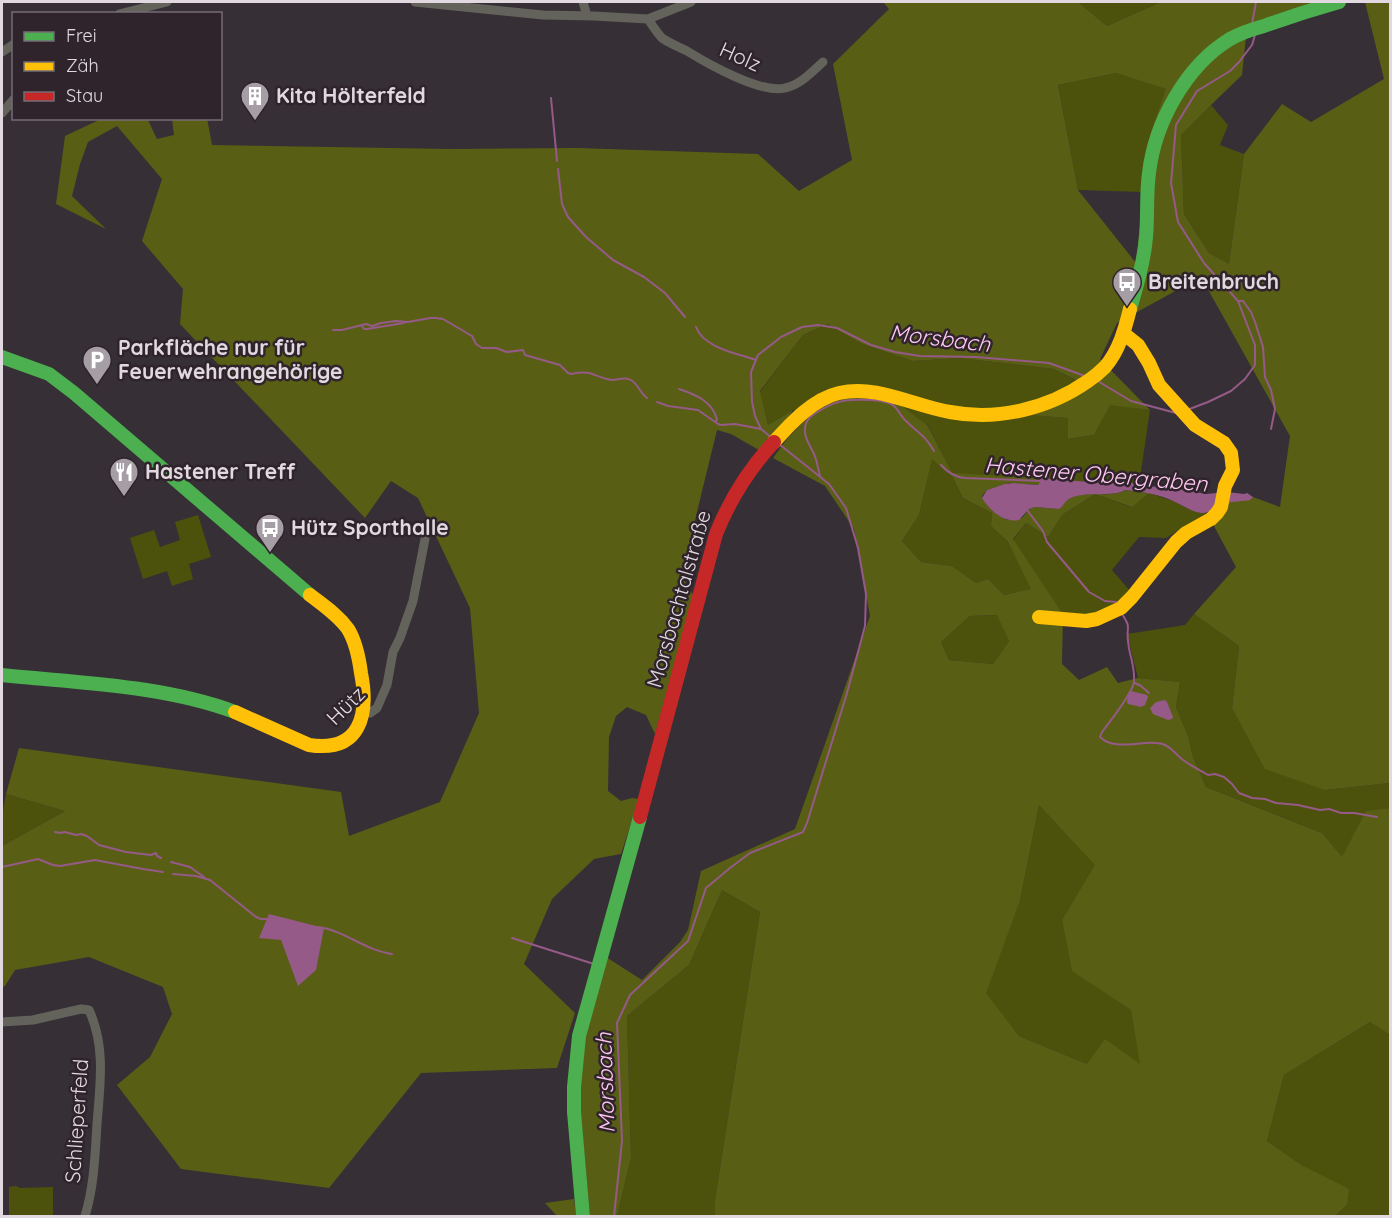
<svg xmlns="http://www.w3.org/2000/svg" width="1392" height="1218" font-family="Quicksand,sans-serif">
<rect width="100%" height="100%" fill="#362f35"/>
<path fill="#4c520b" d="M1078,2H1161L1107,26Z
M1116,73L1167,89L1149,138L1143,192L1078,190L1058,85Z
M1211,105L1228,125L1220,145L1244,154L1229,264L1209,253L1184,214L1181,135Z
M829,324L862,344L913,361L959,358L1054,369L1087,386L1030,415L1068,418L1069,439L1094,435L1110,404L1150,410L1139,485L1137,483L1134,484C1074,481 1013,477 952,474L928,425L806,419L793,410L768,425L760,392L803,335Z
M932,458L952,476L963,498L992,513L991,526L1008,542L1032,589L1004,595L988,579L976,583L952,566L921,562L902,541L919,515Z
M1149,493C1157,496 1165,498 1173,501C1184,506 1194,514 1207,513L1166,538L1139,537L1112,570L1130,591L1118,606L1091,618L1063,614L1013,540L1026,523L1048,537L1062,515L1095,494L1131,507Z
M198,515L211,557L189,564L193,579L172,586L167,571L143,579L130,538L154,530L160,547L180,540L175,522Z
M1194,614L1239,646L1232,708L1325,790L1390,783V808L1366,812L1342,858L1322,833L1206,787L1193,757L1188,736L1176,707L1180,682L1138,678L1127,634L1185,625Z
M998,615L1009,641L993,664L949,660L941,642L970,616Z
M6,794L65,811L2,846V816Z
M1039,805L1096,865L1062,920L1072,970L1131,1010L1141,1065L1087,1064L1019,1036L985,993L1020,901Z
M722,890L760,912L715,1200V1216H617L631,1158L627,1016L689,965Z
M1370,1022L1390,1035V1216H1335L1347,1205L1303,1166L1267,1141L1284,1075Z
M16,1186L20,1188L53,1187V1216H9V1187Z"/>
<path fill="#585f15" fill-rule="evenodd" d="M883,2H1078L1107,26L1161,2H1322L1247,27L1242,75L1211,105L1181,135L1184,214L1209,253L1229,264L1244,154L1282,104L1311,122L1384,79L1365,2H1390V783L1325,790L1265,769L1232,708L1239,646L1194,614L1236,567L1207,513L1214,508L1217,504L1253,497L1280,507L1290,436L1201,277L1117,323L1100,359L1150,410L1110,405L1094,435L1068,439V418L1029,415L1086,385L1054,369L959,358L913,361L862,344L828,324L803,335L760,391L768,425L793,410L784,424L759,450L731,434L717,430L696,516L688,554V568L685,582L694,596L655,734L646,715L627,707L616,716L609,737L608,791L621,801L632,798L639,799L621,854L594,859L552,899L524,964L575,1013L557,1068L421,1073L329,1188L181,1169L117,1085L150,1057L172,1014L163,987L89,957L15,970L5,986L2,987V846L65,811L6,794L19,748L341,792L349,836L440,802L479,713L470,608L418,498L391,481L365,518L180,324L183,289L142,241L162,179L117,126L88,142L80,164L72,196L106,229L56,204L65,136L101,119L147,118L157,139L174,135L172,119L207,118L212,145L452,149L578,148L758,154L799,191L852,160L833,64L889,9ZM1116,73L1166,89L1149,138L1136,263L1078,190L1058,85Z
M857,397L899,404L928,426L952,473L1040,478L1039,484L1037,485L1009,483L987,490L982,496C985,506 997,515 1007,520L1022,518L1029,509L1035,507L1059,509C1062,507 1065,501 1069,499C1084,489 1113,499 1125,490L1149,493L1132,507L1095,494L1062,515L1048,537L1026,523L1013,539L1063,614L1062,664L1079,680L1107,667L1118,683L1138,678L1180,682L1176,707L1188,736L1193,757L1206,787L1322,833L1342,857L1366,811L1390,808V1035L1370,1022L1284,1075L1267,1141L1303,1166L1349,1189L1347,1205L1335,1216H715V1200L760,912L722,890L689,965L627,1016L631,1158L617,1216H590L579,1095L581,1054L606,957L642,980L680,942L688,930L701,871L795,829L870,616L854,529L825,486L773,458L787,439L806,419L828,403ZM932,459L952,476L963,498L992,513L991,526L1008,542L1031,589L1004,595L988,579L976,583L952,566L921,562L902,541L919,515ZM997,615L1009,641L993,664L949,660L941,642L970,616ZM1039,805L1095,865L1062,920L1072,971L1131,1010L1140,1064L1105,1039L1087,1064L1019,1036L986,993L1020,901Z
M574,1199L576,1216H557L545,1203Z"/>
<path fill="#955a87" d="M1040,478L1103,483H1138L1139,485L1187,490L1206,494L1227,492L1244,494L1247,493L1253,497L1250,500C1243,501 1228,502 1222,504C1215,506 1209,514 1201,513C1192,512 1184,506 1175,502C1160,494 1142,492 1125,490C1115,498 1084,490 1069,499C1065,501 1063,507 1059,509L1035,507L1029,509L1019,520C1004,523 990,511 982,498L987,490L1005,484L1014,483L1037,485L1039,484Z
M1131,691L1147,695L1148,697L1145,705L1141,707L1128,704L1127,702L1128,693Z
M1165,700L1167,702L1173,717L1172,719L1168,720L1153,714L1150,708L1156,702Z
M269,914L324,928L316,970L298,986L281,940L259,938Z"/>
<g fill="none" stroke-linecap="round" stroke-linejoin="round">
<path stroke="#955a87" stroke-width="2" d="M1252,24L1256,2
M551,98L557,161
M558,169L562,204L568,217L586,237L613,260L644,277L665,293L685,317
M1238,301H1243L1251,312L1255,322L1263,347L1265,377L1271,390L1275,409L1271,429
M362,326L364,329H367L404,323
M696,327C704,348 736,353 756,360
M333,330H342L366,324L372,326L381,323L396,321L408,322L430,318H436L443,319L472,336L476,344L482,348H496L507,352L523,350L525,355L560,365L568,373L571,374C576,373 583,372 589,373C596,375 604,379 612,380C619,380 624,376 631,380C638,384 640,393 647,398
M1096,380L1131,401L1176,413
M679,389C694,394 713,401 717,420L715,422
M657,402L668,406L698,410L718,424L721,425L735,424L761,429
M1187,410L1208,402L1231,391L1245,379L1255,365V345L1238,301L1204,263L1178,222L1171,183L1176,125L1197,91L1230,71L1239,62L1252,45L1255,35
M772,438L761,429L755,416L752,402L751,372L758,355L781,337L802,327L818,325L837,328L871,345L895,352L920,356L976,357L1049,363L1085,376
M941,465C947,472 956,477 965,478L1042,481
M820,476C818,469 817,460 814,454C810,445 804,438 805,428C806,419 812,415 819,411C838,399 851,399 872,400C879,401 885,401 891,404C898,407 900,416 906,421C918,433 925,435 934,451
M1028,508L1027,510L1043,531L1047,542L1089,592L1105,601L1116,602
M1122,614C1132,629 1126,626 1128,641C1129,655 1135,665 1134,681C1134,691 1109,723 1102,732L1100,737C1114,751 1139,741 1156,743C1169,743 1174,753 1183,760C1191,766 1200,770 1208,775L1215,774L1224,777L1232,784L1239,793L1252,798L1265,799L1276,803L1298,805L1320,810L1329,809L1341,813H1354L1377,817
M1135,683L1141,686L1149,693
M55,832L60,833L65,832L76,835L81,834L87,836L99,845L126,852L151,855L156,853L157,856L161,858
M171,862L190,867L204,877
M2,867L38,859L53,865L60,866L95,860L143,869L163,872
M173,874L196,876L210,880L256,917L261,919H271
M318,927C344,930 366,951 392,954
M512,938L594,964
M614,1216L622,1141L617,1023L630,995L688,941L706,888L730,868L750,853L803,832L807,823L847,693L865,626L866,594L858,548L846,508L829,484L779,444"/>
<path stroke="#63635b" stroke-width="9" d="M415,2L543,15L594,16L648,19L691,2
M583,2L587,16
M119,14L167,2
M648,19C652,25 657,33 662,38C669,43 679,47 687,51C708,64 761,94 785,88C800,85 812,72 823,62
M2,52L14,44
M2,113L14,99
M364,713H370L377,708L387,685L393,652L400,638L413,601L425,539
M2,1022L33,1020L81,1009L89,1010C106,1047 100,1085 97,1124C95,1156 94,1187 85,1216"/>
<path stroke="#4caf50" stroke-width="14" d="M1130,309C1137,285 1144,261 1146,237C1148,216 1146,194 1149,173C1155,122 1186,66 1230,39C1241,33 1253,29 1264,26C1289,17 1314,9 1339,2
M2,357L49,374L74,393L310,595
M2,675C78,683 163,685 235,712
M583,1216L574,1112V1087L579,1036L640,817"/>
<path stroke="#ffc107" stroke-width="14" d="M774,442C791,423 813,399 839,393C877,384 913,406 950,412C997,421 1048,409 1088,381C1094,377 1100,372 1105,367C1119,351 1125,329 1130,309
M1039,617L1086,621L1097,619L1121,608L1132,597L1176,542L1186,533L1211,519L1217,513L1221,507L1225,486L1233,470L1231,453L1224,443L1195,425L1159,385L1149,363L1138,345L1123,333
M235,712L309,745C361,753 369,714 361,673C359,658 356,642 348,629C338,615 323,605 310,595"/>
<path stroke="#c62828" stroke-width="14" d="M640,817L716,534C730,499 749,469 774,442"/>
</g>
<defs>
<g id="building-pin" transform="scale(1.5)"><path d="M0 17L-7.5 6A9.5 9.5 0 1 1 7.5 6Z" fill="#a59ea4" stroke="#2f232c"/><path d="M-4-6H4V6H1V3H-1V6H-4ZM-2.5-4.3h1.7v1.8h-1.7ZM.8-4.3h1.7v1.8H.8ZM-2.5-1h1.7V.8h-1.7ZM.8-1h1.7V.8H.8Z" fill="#fff"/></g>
<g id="bus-pin" transform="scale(1.5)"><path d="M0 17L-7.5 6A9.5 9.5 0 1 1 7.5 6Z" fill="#a59ea4" stroke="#2f232c"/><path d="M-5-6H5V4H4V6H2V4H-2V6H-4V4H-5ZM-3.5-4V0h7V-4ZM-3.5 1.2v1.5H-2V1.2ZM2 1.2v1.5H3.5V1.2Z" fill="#fff"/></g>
<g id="parking-pin" transform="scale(1.5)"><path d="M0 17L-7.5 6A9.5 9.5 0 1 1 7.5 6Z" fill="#a59ea4" stroke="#2f232c"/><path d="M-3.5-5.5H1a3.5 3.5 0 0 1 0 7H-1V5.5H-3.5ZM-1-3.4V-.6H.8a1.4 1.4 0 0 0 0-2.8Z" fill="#fff"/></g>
<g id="restaurant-pin" transform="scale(1.5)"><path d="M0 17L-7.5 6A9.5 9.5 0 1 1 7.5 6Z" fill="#a59ea4" stroke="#2f232c"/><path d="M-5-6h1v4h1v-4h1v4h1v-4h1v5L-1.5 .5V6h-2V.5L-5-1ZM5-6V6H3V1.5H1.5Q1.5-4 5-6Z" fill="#fff"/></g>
</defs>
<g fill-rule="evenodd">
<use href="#building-pin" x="255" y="96"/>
<use href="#bus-pin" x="1127" y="282"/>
<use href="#parking-pin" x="97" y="360"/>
<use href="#restaurant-pin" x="124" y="472"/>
<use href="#bus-pin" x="270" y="528"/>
</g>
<g text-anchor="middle" stroke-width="5" stroke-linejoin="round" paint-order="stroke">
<g font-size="21" fill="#e1d9df" stroke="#2f232c">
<text transform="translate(740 57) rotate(24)" y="7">Holz</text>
<text transform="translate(679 599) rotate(-74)" y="7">Morsbachtalstraße</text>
<text transform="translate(346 706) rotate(-45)" y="7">Hütz</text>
<text transform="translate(77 1121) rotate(-86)" y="7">Schlieperfeld</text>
</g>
<g font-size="21" font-weight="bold" fill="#e1d9df" stroke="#2f232c" text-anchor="start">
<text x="276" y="103">Kita Hölterfeld</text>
<text x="1148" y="289">Breitenbruch</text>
<text x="118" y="355">Parkfläche nur für<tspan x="118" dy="24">Feuerwehrangehörige</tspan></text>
<text x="145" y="479">Hastener Treff</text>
<text x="291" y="535">Hütz Sporthalle</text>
</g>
<g font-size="22" font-style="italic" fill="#ffc8f1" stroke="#2f232c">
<text transform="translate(940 338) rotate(7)" y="8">Morsbach</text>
<text transform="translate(1096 474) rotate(5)" y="8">Hastener Obergraben</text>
<text transform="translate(605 1083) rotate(-92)" y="8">Morsbach</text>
</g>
</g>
<rect width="1392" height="1218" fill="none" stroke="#e1d9df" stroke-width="6"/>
<rect x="12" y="12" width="210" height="108" fill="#2f232c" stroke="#766c74" stroke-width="1.5"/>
<rect x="24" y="32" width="30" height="9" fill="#4caf50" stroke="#766c74" stroke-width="1.5"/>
<text x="66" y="42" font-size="18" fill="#e1d9df">Frei</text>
<rect x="24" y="62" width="30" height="9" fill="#ffc107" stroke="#766c74" stroke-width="1.5"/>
<text x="66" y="72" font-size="18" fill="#e1d9df">Zäh</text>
<rect x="24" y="92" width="30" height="9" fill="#c62828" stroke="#766c74" stroke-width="1.5"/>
<text x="66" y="102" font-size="18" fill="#e1d9df">Stau</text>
</svg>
